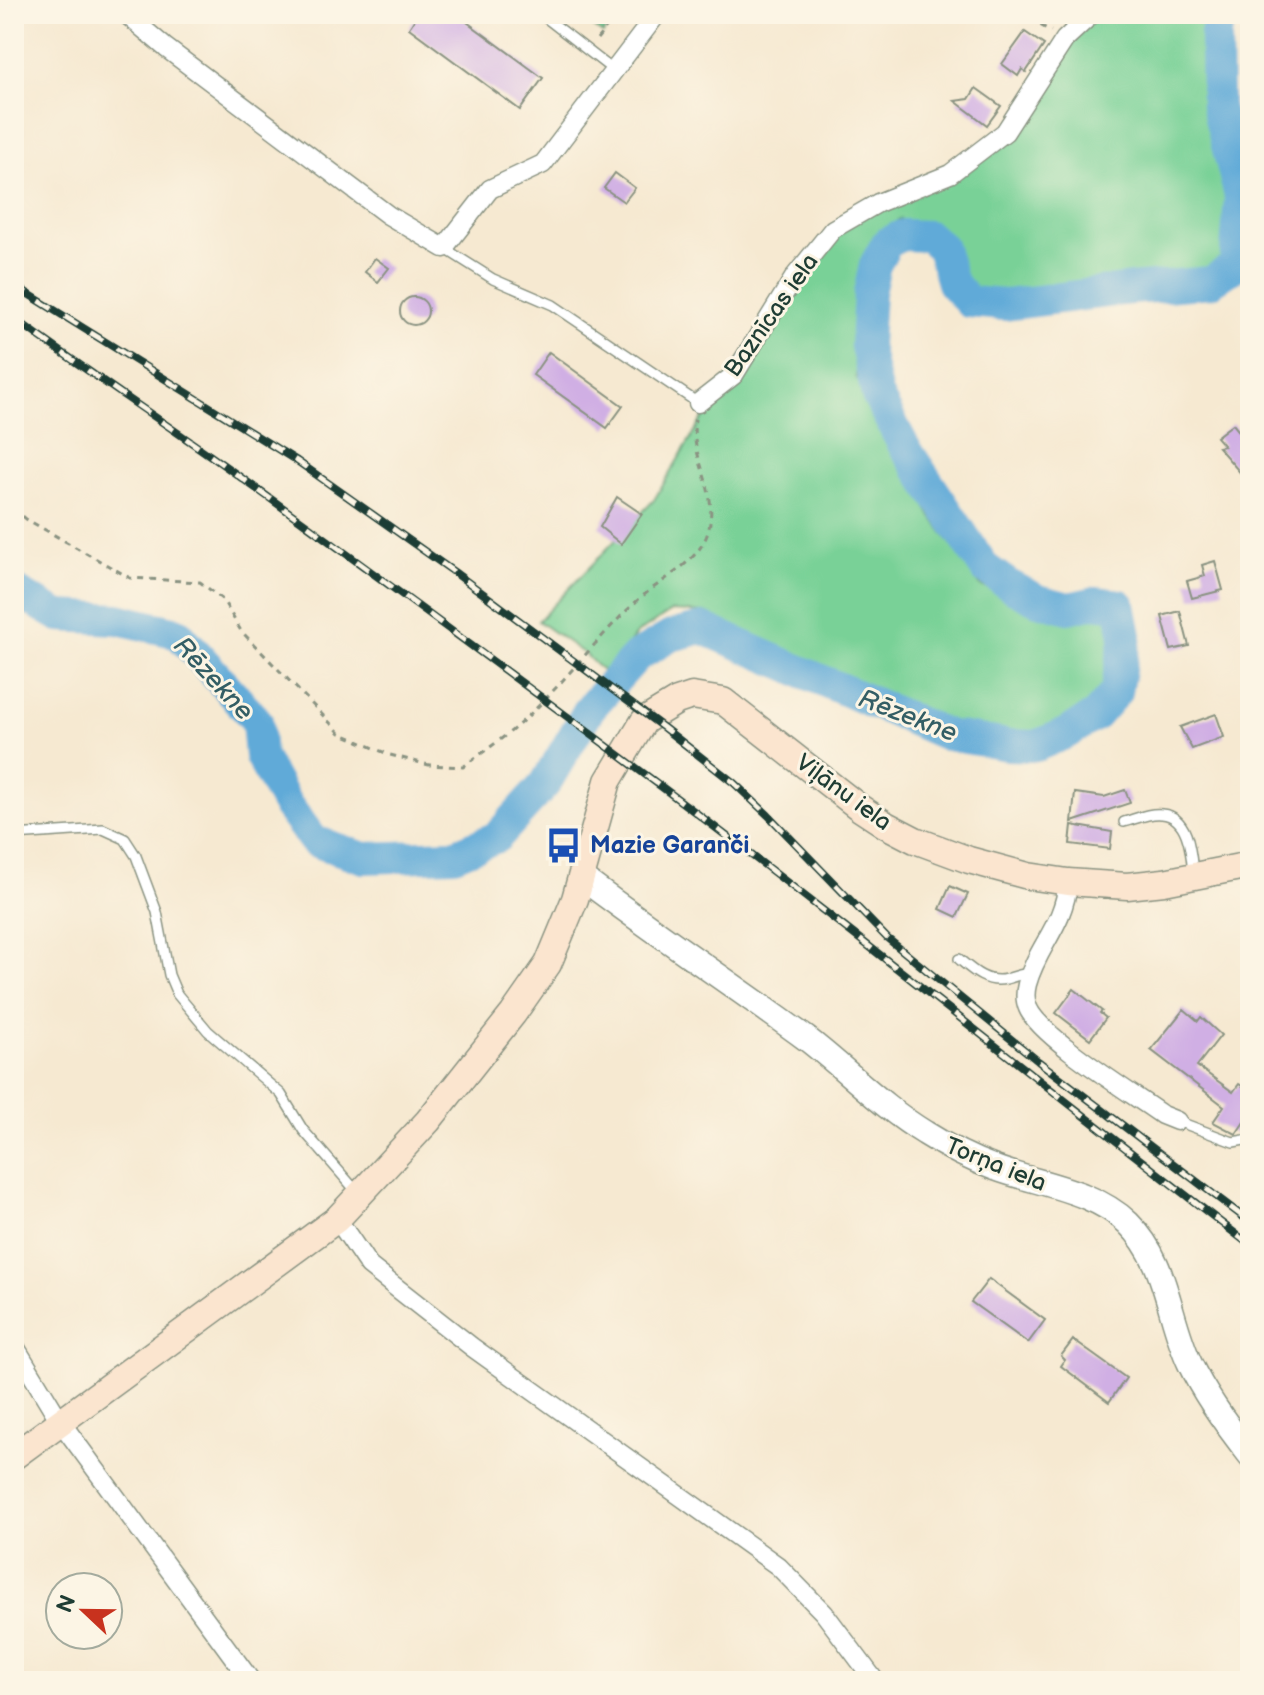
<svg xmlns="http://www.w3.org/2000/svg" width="1264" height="1695" font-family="'Balsamiq Sans',sans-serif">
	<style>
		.green { fill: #79d197; stroke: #4c8766; stroke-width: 2 }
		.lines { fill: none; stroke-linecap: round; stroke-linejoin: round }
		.river { stroke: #61aad8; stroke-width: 32 }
		.building { fill: #d0afe4 }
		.service-casing { stroke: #8a9382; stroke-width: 12 }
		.minor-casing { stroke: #8a9382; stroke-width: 21 }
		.tertiary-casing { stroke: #8a9382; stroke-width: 27 }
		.secondary-casing { stroke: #8a9382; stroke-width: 29 }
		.path { stroke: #8a9382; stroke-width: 3; stroke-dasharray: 6 6; stroke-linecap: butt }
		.service { stroke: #fff; stroke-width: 9 }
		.minor { stroke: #fff; stroke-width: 18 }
		.tertiary { stroke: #fff; stroke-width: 24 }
		.secondary { stroke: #fbe5cf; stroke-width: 26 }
		.rail-casing { stroke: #1f3d34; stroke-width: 8 }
		.rail { stroke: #fcf5e5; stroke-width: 5; stroke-dasharray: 15; stroke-linecap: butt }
		.labels { text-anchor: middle; stroke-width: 6; stroke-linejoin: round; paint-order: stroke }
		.street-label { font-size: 24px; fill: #1f3d34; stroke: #fcf5e5 }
		.transit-label { font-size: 24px; font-weight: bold; fill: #164399; stroke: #fcf5e5; text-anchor: start }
		.water-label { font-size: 26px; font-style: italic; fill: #335e65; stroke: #fcf5e5 }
	</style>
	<rect width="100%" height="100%" fill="#fcf5e5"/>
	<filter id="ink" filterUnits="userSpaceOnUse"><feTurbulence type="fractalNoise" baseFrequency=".0125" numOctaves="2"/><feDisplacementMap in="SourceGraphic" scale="16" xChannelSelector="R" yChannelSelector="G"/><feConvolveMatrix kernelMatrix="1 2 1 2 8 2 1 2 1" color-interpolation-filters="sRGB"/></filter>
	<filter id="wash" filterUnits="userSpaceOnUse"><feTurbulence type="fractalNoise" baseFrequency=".006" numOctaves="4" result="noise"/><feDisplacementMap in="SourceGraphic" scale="32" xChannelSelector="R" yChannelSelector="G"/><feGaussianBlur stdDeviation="1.8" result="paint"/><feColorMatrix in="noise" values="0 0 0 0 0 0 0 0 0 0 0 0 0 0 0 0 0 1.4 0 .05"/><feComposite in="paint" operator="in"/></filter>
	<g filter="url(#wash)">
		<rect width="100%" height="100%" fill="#f6e9d1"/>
		<g class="green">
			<polygon points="575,14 612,14 616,17 603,34"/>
			<polygon points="1086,14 1221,14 1216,34 1217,106 1240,196 1235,266 1211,282 1131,289 1005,305 969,302 950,240 899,219 867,254 856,377 932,517 981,586 1070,618 1069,608 1120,605 1096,715 1008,745 947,735 705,613 672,611 636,634 607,676 586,655 538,621 654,500 723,384 833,229 950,174 1005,132"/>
		</g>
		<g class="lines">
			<polyline class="river" points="14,590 59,616 118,619 178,633 257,721 260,756 287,805 314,841 364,858 454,855 497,837 545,784 590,708 637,656 671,636 702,628 947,735 1008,745 1036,746 1067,733 1096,715 1116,692 1126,636 1120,605 1095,602 1069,608 1038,600 1009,585 985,568 904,446 877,395 866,346 869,293 875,265 887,243 903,235 928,236 942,248 952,283 969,302 1005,305 1131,289 1211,282 1235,266 1240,196 1217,106 1216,34 1221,14"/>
		</g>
		<g id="blocks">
			<g class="building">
				<polygon points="418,14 456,14 543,78 520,110 409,28"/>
				<polygon points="1025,32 1044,45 1026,72 1022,69 1018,76 1002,64"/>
				<polygon points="976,88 1001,106 987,125 955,101 969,99"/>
				<polygon points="615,173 635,188 624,202 604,188"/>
				<polygon points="375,258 389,268 378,282 365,272"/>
				<circle cx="414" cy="311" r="14"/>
				<polygon points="549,352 623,406 607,428 533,375"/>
				<polygon points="1233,424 1250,445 1250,484 1218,447 1224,446 1216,437"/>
				<polygon points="617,497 642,514 621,544 600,527"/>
				<polygon points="1215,561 1223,590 1192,598 1187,581 1205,576 1202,565"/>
				<polygon points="1180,611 1189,646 1171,650 1162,616"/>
				<polygon points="1216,714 1224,737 1192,749 1180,727"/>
				<polygon points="1125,790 1130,803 1072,822 1075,793 1104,797"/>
				<polygon points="1072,825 1112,832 1110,849 1070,844"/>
				<polygon points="950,886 968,894 957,917 940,909"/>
				<polygon points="1074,989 1102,1011 1100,1013 1106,1018 1090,1039 1056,1013"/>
				<polygon points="1184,1009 1198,1021 1201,1017 1221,1035 1197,1066 1233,1092 1239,1084 1250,1091 1250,1113 1236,1134 1213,1122 1224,1106 1151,1050"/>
				<polygon points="989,1279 1045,1320 1028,1343 971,1302"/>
				<polygon points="1073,1340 1126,1378 1109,1402 1061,1366 1065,1360 1061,1356"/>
			</g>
		</g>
	</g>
	<g filter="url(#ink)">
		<use href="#blocks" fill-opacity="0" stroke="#8a9382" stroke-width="2"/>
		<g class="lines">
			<defs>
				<g id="service">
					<polyline points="541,14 613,70"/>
					<polyline points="444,248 493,279 553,305 698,403"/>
					<path d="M1124,822C1135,819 1151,812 1162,814C1189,816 1191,853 1193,873"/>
					<polyline points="14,835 103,829 125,839 136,856 157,912 169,975 177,994 208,1031 281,1094 303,1130 358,1193"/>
					<path d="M959,959C972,970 987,984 1006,979C1015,977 1022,973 1031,973"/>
					<polyline points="1177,1121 1233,1142 1250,1139"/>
				</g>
				<g id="minor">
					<polyline points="126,14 166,48 388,215 444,248 490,189 543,164 657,14"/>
					<polyline points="698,403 734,375 795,276 833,229 878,203 950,174 1005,132 1065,39 1092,14"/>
					<path d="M1068,882C1064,926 1037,946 1027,984C1025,992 1025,1001 1028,1008C1040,1037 1133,1094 1162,1115L1177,1121"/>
					<polyline points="337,1219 369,1266 398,1289 472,1347 778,1566 824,1613 875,1681"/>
					<polyline points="14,1345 60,1421 251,1681"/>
				</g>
				<path id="tertiary" d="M581,877C655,933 732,984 807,1039C846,1069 882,1107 925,1133C947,1147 970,1159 995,1168C1038,1184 1094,1190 1128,1223C1168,1262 1167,1315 1190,1364C1205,1396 1228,1427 1250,1455"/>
				<polyline id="secondary" points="14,1456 337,1219 428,1121 513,1014 548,964 575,899 608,781 644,721 677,701 692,696 723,701 860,808 886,825 915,840 969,860 1028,876 1068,882 1127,886 1164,882 1250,865"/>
			</defs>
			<use href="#service" class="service-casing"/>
			<use href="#minor" class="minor-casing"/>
			<use href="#tertiary" class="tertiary-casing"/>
			<use href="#secondary" class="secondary-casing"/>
			<g class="path">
				<polyline points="1019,14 1051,31"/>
				<polyline points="597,39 617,14"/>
				<path d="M14,508L26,519L130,578L200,582L223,600L241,631L340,733L390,755L429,765L463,767C484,751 507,736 526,718C566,681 599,635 639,599C662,579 699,562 708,532C720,489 689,458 695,419"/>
			</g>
			<use href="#service" class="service"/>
			<use href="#minor" class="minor"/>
			<use href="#tertiary" class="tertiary"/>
			<use href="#secondary" class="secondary"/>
			<defs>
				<g id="rail">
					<polyline points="14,285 297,461 454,572 664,728 734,783 768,815 887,938 1038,1061 1250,1222"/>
					<path d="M14,318C89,373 167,424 243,479C373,572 502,668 631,764C841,920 1043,1086 1250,1245"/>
				</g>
			</defs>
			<use href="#rail" class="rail-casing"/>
			<use href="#rail" class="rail"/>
		</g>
	</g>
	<defs>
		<symbol id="bus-bare" viewBox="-9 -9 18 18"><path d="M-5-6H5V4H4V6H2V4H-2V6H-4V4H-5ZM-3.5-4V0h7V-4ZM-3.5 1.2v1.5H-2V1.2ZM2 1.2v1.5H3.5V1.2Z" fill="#1a4fb4" stroke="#fcf5e5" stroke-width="2.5" paint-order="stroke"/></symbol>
	</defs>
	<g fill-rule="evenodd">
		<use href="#bus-bare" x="538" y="820" width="51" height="51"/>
	</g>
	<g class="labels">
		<g class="street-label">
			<text transform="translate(771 315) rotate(-55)" y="8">Baznīcas iela</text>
			<text transform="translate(844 792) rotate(36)" y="8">Viļānu iela</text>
			<text transform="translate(996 1164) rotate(22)" y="8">Torņa iela</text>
		</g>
		<g class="transit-label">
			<text x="590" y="853">Mazie Garanči</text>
		</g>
		<g class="water-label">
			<text transform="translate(214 678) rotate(47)" y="9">Rēzekne</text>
			<text transform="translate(908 715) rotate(21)" y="9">Rēzekne</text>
		</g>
	</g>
	<rect width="1264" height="1695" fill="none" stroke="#fcf5e5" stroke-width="48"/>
	<g transform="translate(84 1611) rotate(292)"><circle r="38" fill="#fcf5e5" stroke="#a4ab9e" stroke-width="2"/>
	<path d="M0-6L14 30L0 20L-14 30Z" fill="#c8321e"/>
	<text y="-12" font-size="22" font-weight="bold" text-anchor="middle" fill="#1f3d34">N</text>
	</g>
</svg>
